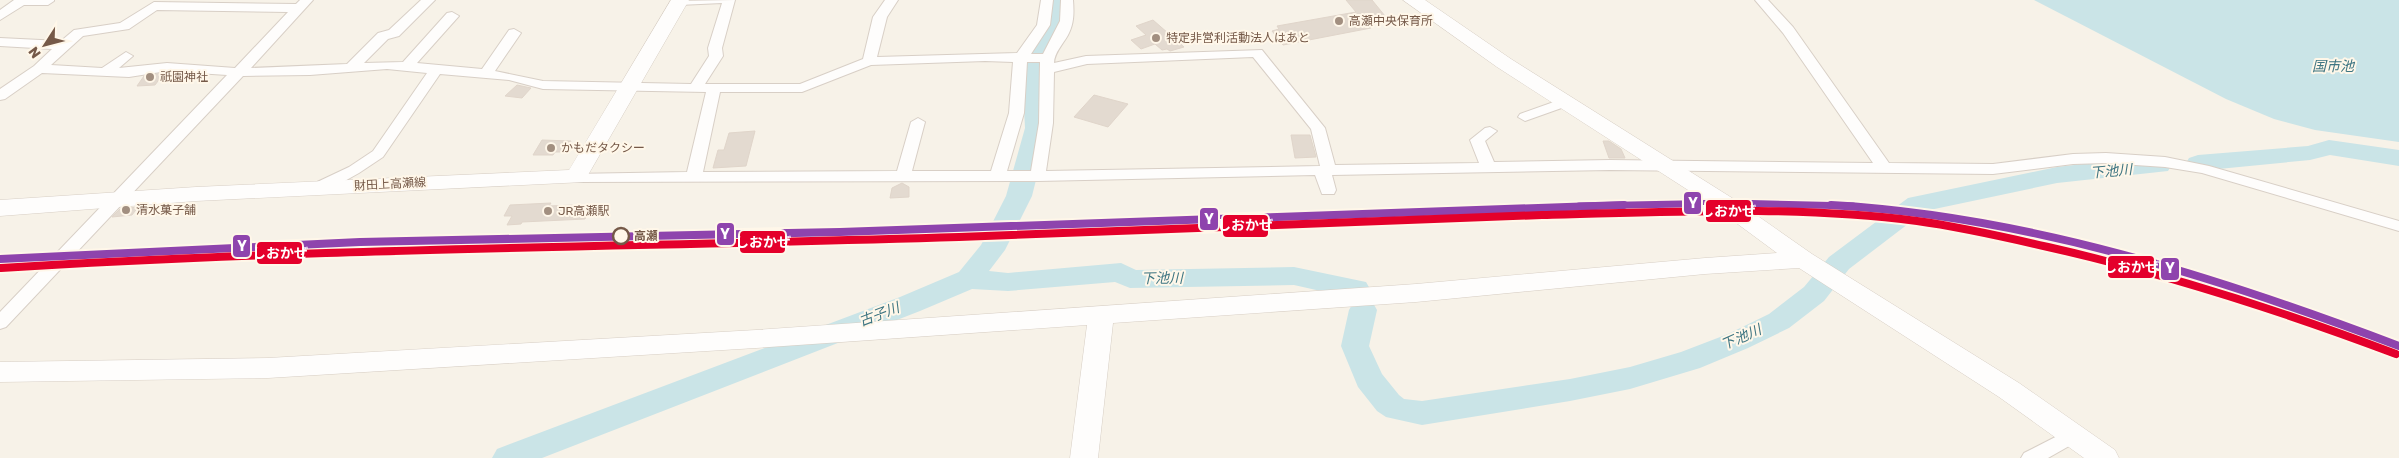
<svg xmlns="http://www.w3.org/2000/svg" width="2399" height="458" font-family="Rubik,'Noto Sans JP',sans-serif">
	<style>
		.water { fill: #cae4e7 }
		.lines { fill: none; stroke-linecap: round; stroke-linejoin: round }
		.river { fill: #cae4e7; fill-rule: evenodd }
		.building { fill: #e3dad0; stroke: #e0d5ca }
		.street-casing { stroke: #d8cfc6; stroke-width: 2 }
		.secondary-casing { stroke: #d7cec4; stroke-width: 1 }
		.street { fill: #fefdfc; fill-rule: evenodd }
		.secondary { fill: #fefdfc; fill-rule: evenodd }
		.rail-1-far1-casing { stroke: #fff7e9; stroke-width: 10 }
		.rail-1-casing { stroke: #fff7e9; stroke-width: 12 }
		.rail-2-casing { stroke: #fff7e9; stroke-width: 12 }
		.rail-1-far1 { stroke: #8e44ad; stroke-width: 7 }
		.rail-1 { stroke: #8e44ad; stroke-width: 8 }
		.rail-2 { stroke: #e4002b; stroke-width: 8 }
		.poi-dot { fill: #a28f80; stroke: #fff7e9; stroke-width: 2 }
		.stop-dot { fill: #fff7e9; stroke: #755948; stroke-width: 2.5 }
		.labels { text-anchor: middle; stroke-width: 4; stroke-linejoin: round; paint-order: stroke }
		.poi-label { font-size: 12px; fill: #755948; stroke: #fff7e9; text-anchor: start }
		.street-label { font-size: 12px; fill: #755948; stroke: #fff7e9 }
		.stop-label { font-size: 12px; font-weight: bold; fill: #755948; stroke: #fff7e9; text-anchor: start }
		.water-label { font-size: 14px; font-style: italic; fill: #3e7582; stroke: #fff7e9 }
		.line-badge { stroke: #fff7e9; stroke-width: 2 }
		.badge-label { font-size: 14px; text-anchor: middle; font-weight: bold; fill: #fff }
	</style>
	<rect width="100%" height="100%" fill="#f7f2e8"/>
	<polygon class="water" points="2034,0 2399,0 2399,142 2315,130 2274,119 2226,99"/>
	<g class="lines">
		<g class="river">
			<polygon points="1048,0 1068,0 1066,25 1049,50 1044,71 1049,128 1032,196 1005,250 989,271 1008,273 1121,263 1136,270 1294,267 1366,282 1370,289 1366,296 1356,299 1294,285 1130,288 1115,282 1008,291 972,289 920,311 542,458 492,458 497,449 900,297 959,272 981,245 1006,196 1025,128 1022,71 1027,50 1044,25"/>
			<polygon points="2329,140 2399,150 2399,166 2330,155 2310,160 2198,171 2189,168 2186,163 2189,158 2198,155 2308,146"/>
			<polygon points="2135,158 2168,161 2171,166 2168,171 2057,183 1925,211 1849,269 1824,301 1789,328 1748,348 1700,368 1630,389 1570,401 1422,425 1386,417 1377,411 1358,387 1341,346 1349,310 1353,303 1363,300 1373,303 1377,310 1369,346 1382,374 1399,395 1404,399 1422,401 1570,379 1630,367 1681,352 1728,334 1769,314 1804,287 1829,257 1908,198 2057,167"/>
		</g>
	</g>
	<g class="building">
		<polygon points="1346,0 1372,0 1385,16 1371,19 1375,24 1369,25 1371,28 1283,45 1272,31 1279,29 1277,26 1356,12"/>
		<polygon points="1153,20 1184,47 1170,51 1167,49 1162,50 1155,44 1141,49 1131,40 1146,35 1136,26"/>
		<polygon points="164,73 155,85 137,86 144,76"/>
		<polygon points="517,85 531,88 522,98 505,96"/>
		<polygon points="1094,95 1128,104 1108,127 1074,117"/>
		<polygon points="755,131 746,166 713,168 718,150 724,150 729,133"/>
		<polygon points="1291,135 1310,135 1316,157 1295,158"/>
		<polygon points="542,140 571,141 564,152 555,152 553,155 533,155"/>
		<polygon points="1603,141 1609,141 1621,149 1625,158 1609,158"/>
		<polygon points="902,183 909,187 909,197 890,198 892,188"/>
		<polygon points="551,203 549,206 576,205 575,207 591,207 585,219 522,222 521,224 507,225 512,216 504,216 510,205"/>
		<polygon points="138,207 132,215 112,217 120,209"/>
	</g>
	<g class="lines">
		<defs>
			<g id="street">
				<polygon points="14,0 54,0 54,1 48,5 24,5 0,20 0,10"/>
				<path d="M300,0H313L251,68L347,64L378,33L389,30L421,0H435L399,36L388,39L364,63L403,62L447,13L452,12L459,16L417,63L482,69L509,30L514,29L521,33L495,71L543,81L691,84L709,56L708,48L722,3L679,5L673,1L735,0L722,48L723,56L705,84H800L863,59L873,17L885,0H898L887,17L877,57L1017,53L1037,25L1041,0H1053L1050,25L1031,54H1043L1060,21L1061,0H1073C1074,13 1074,24 1068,35C1063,44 1054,53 1054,63L1086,56L1262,50L1325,128L1335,165L1479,163L1470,140L1485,128L1490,127L1497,131L1485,141L1494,162L1610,160L1873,163L1783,33L1755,0H1768L1793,27L1889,163L1993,164L2073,154L2106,153L2165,157L2209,166L2399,221V231L2202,173L2165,167L2106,163L2073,164L1993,174L1610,170L1332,175L1336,190L1334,194H1322L1315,175L1038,181L576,182L571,180L568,177L571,174L687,172L706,92L543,89L509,80L440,74L383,157L359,173L325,192H313L311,188L313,184L349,167L373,151L427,73L387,69L310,75L243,76L6,327L0,329V312L227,75L167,71L129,77L42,73L5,99L0,100V89L34,66L52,49L0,46V38L61,41L74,30L120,23L154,2L296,4ZM157,10L288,12L235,68L167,63L119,68L133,56L126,52L102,68L51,65L83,36L129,29ZM1253,57L1311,129L1320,166L1046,171L1053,123L1054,72L1087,64ZM985,61L1013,62L1009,113L991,171H912L925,122L918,118L911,122L897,171L703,172L720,92H802L871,65ZM1027,62H1040L1039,123L1031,171H1007L1024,113Z"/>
				<polygon points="1565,98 1570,99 1572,102 1570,105 1525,121 1518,117 1520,114"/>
				<polygon points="2071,429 2078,431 2081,436 2078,441 2048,458 2021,458 2024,453"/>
			</g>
			<g id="secondary">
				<polygon points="671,0 689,0 584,182 196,201 0,216 0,200 196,187 569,170"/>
				<polygon points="1403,0 1425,0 1511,59 1732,198 1812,254 2019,383 2115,450 2119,458 2084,458 1999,397 1799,268 1705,274 1416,302 1113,323 1098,458 1070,458 1087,325 756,348 268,378 0,382 0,362 268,358 756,330 1416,284 1705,258 1777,253 1716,208 1497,67"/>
			</g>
		</defs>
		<use href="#street" class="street-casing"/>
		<use href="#secondary" class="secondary-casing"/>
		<use href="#street" class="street"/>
		<use href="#secondary" class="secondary"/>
		<defs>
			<polyline id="rail-1-far1" points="1579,206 1732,203 1853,206"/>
			<g id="rail-1">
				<path d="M1831,205C2026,216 2217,277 2399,346"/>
				<polyline points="0,259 360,242 840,232 1624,205"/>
			</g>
			<path id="rail-2" d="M1,268C320,248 640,247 959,237C1153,231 1347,221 1542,215C1667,212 1793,205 1917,221C1961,227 2005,237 2048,247C2167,274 2282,311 2396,354"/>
		</defs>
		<use href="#rail-1-far1" class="rail-1-far1-casing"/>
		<use href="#rail-1" class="rail-1-casing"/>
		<use href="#rail-2" class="rail-2-casing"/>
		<use href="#rail-1-far1" class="rail-1-far1"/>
		<use href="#rail-1" class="rail-1"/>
		<use href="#rail-2" class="rail-2"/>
	</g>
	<g class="poi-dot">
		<circle cx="1339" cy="21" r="5"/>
		<circle cx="1156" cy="38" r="5"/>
		<circle cx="150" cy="77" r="5"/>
		<circle cx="551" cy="148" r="5"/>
		<circle cx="126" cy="210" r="5"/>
		<circle cx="548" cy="211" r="5"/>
	</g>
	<circle class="stop-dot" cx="621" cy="236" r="8"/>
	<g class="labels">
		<g class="poi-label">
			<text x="1349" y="25">高瀬中央保育所</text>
			<text x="1166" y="42">特定非営利活動法人はあと</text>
			<text x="160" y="81">祇園神社</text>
			<text x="561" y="152">かもだタクシー</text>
			<text x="136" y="214">清水菓子舗</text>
			<text x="558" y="215">JR高瀬駅</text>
		</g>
		<g class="street-label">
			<text transform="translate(390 184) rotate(-3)" y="4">財田上高瀬線</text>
		</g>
		<g class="stop-label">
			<text x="634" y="240">高瀬</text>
		</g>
		<g class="water-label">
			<text x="2333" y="71">国市池</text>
			<text transform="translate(2111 171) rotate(-5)" y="5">下池川</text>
			<text transform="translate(1162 278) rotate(-1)" y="5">下池川</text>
			<text transform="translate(879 314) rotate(-21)" y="5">古子川</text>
			<text transform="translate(1741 337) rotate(-24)" y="5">下池川</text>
		</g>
	</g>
	<g class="line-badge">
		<rect x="1683" y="191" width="19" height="24" rx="5" fill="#8e44ad"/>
		<rect x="1705" y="199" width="47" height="24" rx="5" fill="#e4002b"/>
		<rect x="1199" y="207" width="20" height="24" rx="5" fill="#8e44ad"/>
		<rect x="1222" y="214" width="47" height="24" rx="5" fill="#e4002b"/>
		<rect x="716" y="222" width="19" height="24" rx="5" fill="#8e44ad"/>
		<rect x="739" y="230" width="47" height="24" rx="5" fill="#e4002b"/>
		<rect x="232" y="234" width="19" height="24" rx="5" fill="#8e44ad"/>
		<rect x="256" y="241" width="47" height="24" rx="5" fill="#e4002b"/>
		<rect x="2107" y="255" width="48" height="24" rx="5" fill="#e4002b"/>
		<rect x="2160" y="257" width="20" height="24" rx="5" fill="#8e44ad"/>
	</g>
	<g class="badge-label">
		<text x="1693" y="208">Y</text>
		<text x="1728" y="216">しおかぜ</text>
		<text x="1209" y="224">Y</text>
		<text x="1245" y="230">しおかぜ</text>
		<text x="725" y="239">Y</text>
		<text x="763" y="247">しおかぜ</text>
		<text x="242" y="251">Y</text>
		<text x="280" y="258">しおかぜ</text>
		<text x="2131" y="272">しおかぜ</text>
		<text x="2170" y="273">Y</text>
	</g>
	<g transform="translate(45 45) rotate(234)" stroke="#fff7e9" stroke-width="4" paint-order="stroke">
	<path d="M0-4L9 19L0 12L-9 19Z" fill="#755948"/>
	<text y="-8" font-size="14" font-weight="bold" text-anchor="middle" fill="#755948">N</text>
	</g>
</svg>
